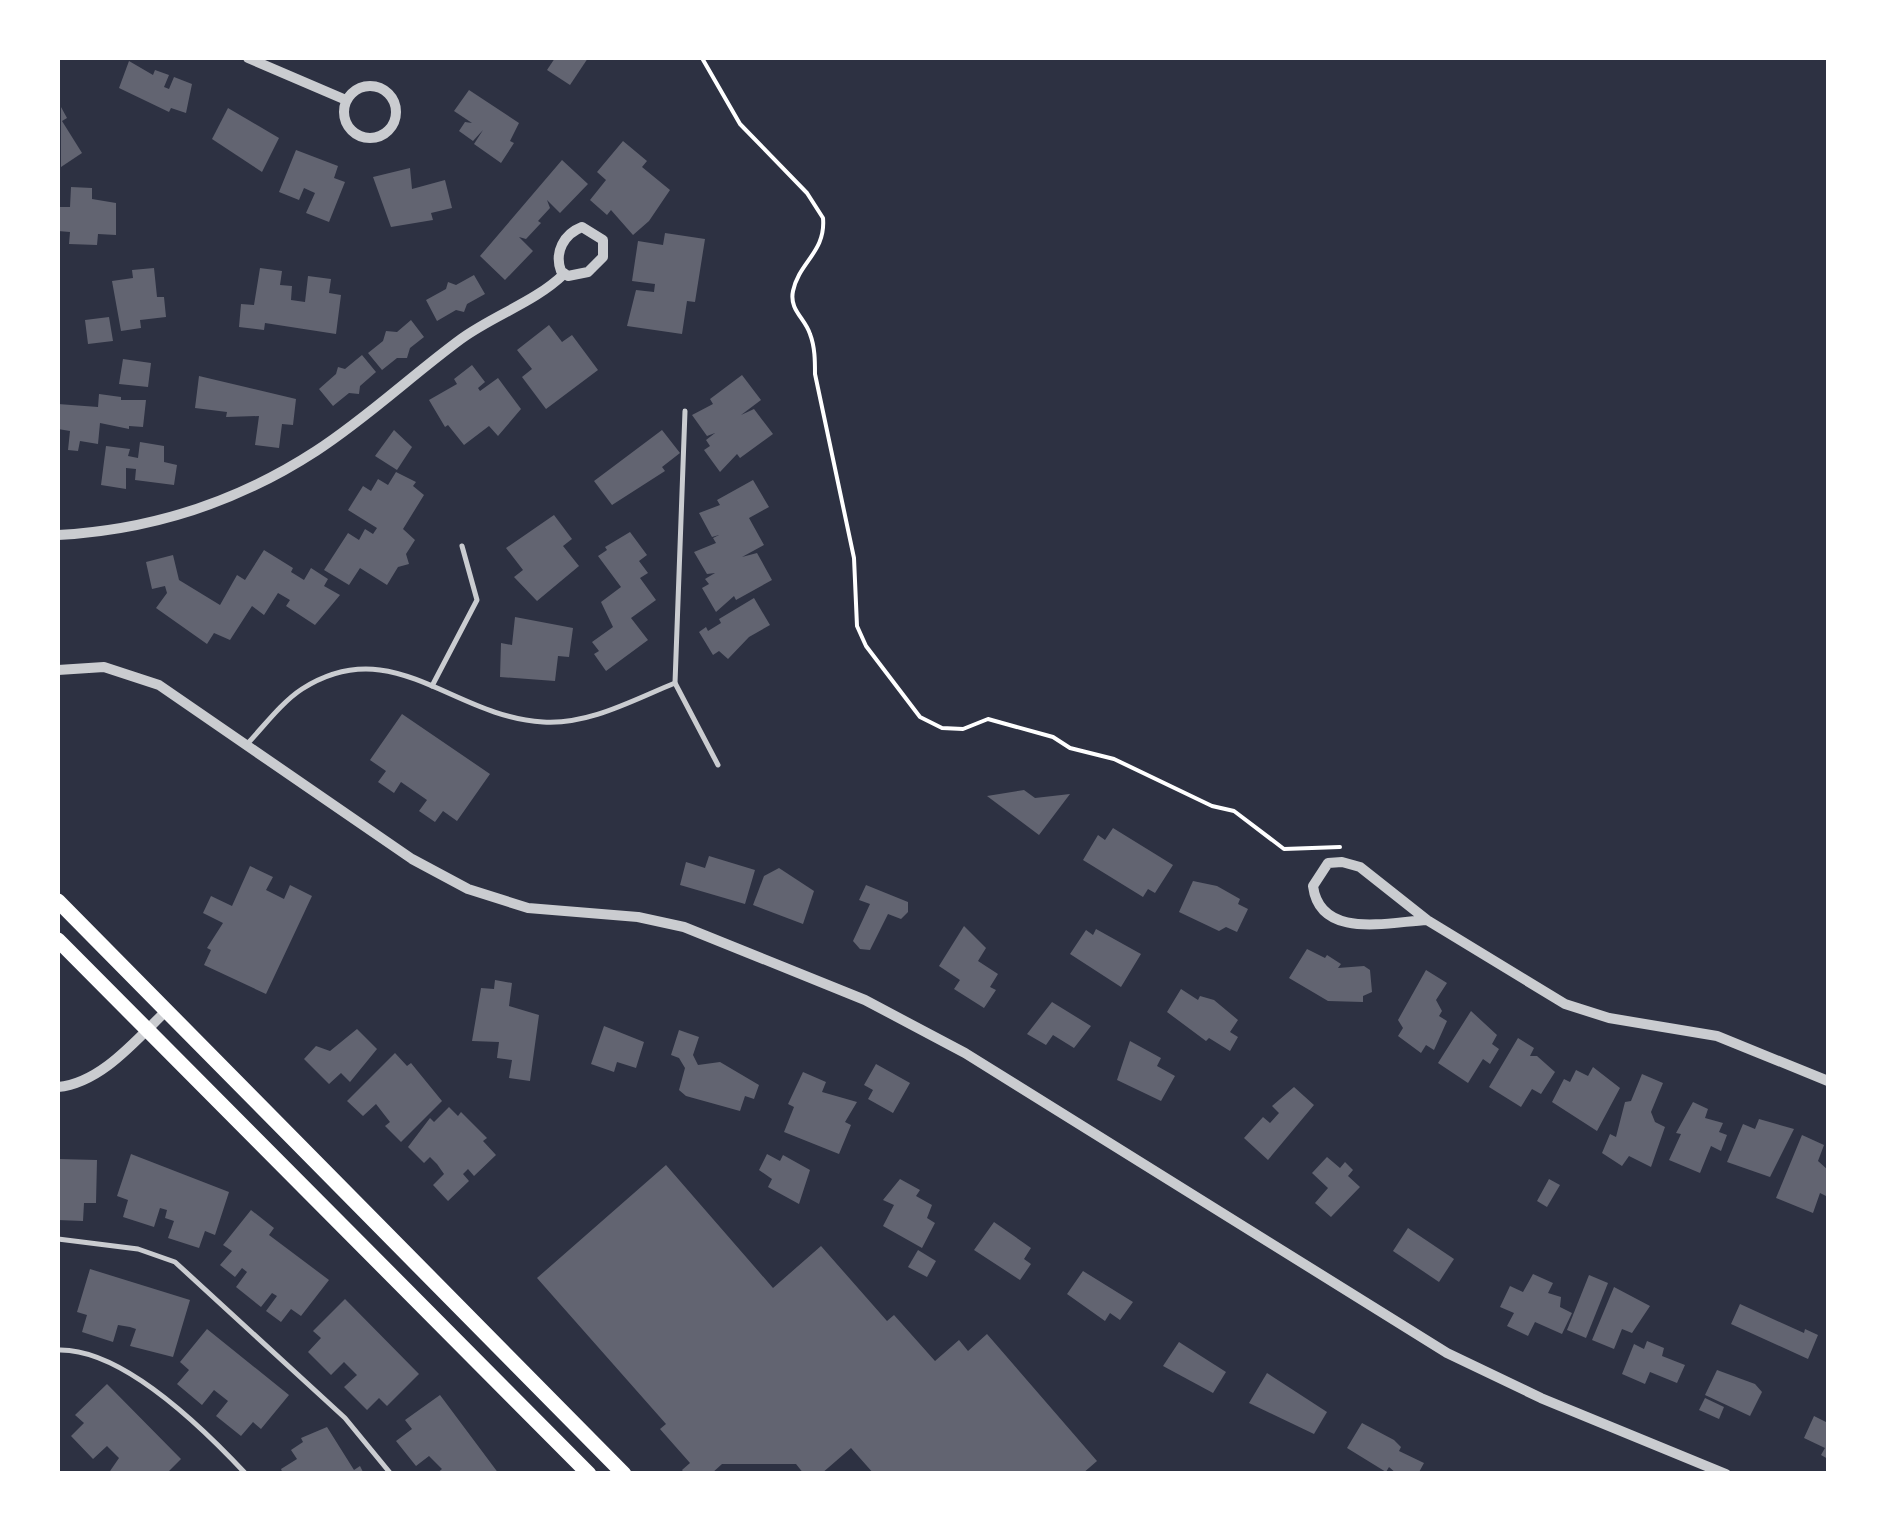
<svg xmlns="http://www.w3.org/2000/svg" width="1886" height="1531" font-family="Quicksand,sans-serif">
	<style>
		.building { fill: #626471 }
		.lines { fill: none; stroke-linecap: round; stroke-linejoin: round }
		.path { stroke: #fff; stroke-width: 4 }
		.service { stroke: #caccd0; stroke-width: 5 }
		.minor { stroke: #caccd0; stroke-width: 10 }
		.secondary { stroke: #fff; stroke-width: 15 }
	</style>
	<rect width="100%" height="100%" fill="#2d3142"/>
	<g class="building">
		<polygon points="555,58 588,58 570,85 547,70"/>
		<polygon points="129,61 153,75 155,70 169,75 164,87 169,89 174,77 192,84 186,113 171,108 169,112 119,88"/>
		<polygon points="469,90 519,123 510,141 514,143 501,163 474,144 483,130 473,141 459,131 465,122 472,123 454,111"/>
		<polygon points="61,107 67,118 62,121 82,153 61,167"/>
		<polygon points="228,108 279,138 262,172 212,139"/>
		<polygon points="623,141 647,161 642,167 670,190 649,221 633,235 611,210 607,215 590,200 606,180 597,172"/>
		<polygon points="296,150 338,166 334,178 345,182 329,222 306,213 315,193 304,188 299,200 279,192"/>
		<polygon points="562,160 588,184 560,213 547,200 550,208 538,221 541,223 526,239 519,237 533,251 505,280 480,256"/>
		<polygon points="410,168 412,189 445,180 452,208 431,213 433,220 391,227 373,177"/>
		<polygon points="71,187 92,188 92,199 116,203 116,235 98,234 97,245 69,244 70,232 58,231 59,207 70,207"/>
		<polygon points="665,233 705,239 695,302 687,301 682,334 627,326 636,290 654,292 655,284 632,281 638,241 663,245"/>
		<polygon points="154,268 157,297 164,297 166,317 140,320 141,328 121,331 112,281 133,278 132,270"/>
		<polygon points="260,268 282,271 280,285 292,286 291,300 305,302 308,276 331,279 329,293 341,295 336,334 265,323 264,330 239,327 241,304 254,305"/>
		<polygon points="474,275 485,294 467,304 464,312 456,310 437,321 426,300 446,289 448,282 456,285"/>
		<polygon points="109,317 113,341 88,344 85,320"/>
		<polygon points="411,320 424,337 410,348 407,358 397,358 382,370 368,353 383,341 386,331 397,332"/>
		<polygon points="549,325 562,342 572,335 598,370 546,409 522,377 532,369 517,350"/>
		<polygon points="362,355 376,372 360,386 359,394 349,393 333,406 319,389 336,374 338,367 345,369"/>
		<polygon points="123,359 151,363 148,387 119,384"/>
		<polygon points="472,365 485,382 478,388 480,391 498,378 521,409 498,436 489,426 464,445 448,425 445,427 429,400 457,384 454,379"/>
		<polygon points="742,375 761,400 741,415 754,409 773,434 740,458 737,454 720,472 704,450 710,446 706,440 715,433 707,436 692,415 713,404 710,399"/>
		<polygon points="199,376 296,399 293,425 282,424 279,448 255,445 259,416 226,417 227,412 195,408"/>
		<polygon points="99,394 121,397 121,400 146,400 143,427 129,426 129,429 100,423 98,444 80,441 78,451 68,450 70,431 58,429 58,404 98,407"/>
		<polygon points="394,430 412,447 397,470 375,456"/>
		<polygon points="662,430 680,453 662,467 665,471 612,505 594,481"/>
		<polygon points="140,442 164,446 164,462 177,465 174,485 135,480 136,469 126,468 126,489 101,485 106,446 130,449 128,456 138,458"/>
		<polygon points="396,472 416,482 413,486 424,495 403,529 415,540 406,554 409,564 398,567 387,585 360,568 349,585 324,570 348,533 359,540 365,529 373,534 377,528 348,510 363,486 371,491 378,479 388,485"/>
		<polygon points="753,480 769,507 749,518 764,545 742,557 757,553 772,580 736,600 734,596 716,612 702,588 709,584 705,579 715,573 707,574 694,552 716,543 713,538 719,535 712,537 699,513 720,505 717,500"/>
		<polygon points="554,515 572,539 563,546 579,566 537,601 514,577 523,570 506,548"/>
		<polygon points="630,532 647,555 639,561 648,573 640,578 656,600 631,618 648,640 606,671 594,654 599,651 592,642 613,627 601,602 621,587 598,556 607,550 605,547"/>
		<polygon points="264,550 293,568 291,572 304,580 311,568 328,579 324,586 340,595 315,625 286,606 290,600 278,593 264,615 252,606 230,640 214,633 207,644 156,608 167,593 165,586 152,589 146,562 173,555 179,580 220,605 237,575 245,580"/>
		<polygon points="754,598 770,625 749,637 728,659 719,651 713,655 699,632 706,627 708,631 721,623 719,619"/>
		<polygon points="515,617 573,628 569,657 558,656 555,681 500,677 501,643 512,645"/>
		<polygon points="402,714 490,774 457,821 443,811 435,822 419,811 427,800 401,782 394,793 378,782 386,771 370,760"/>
		<polygon points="1024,790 1035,798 1070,794 1039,835 987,796"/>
		<polygon points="1113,828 1173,865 1155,893 1148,889 1143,897 1083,860 1098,835 1105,840"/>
		<polygon points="709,856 755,870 745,904 680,885 686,862 705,868"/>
		<polygon points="250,866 273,877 266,890 284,899 290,885 312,896 266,994 204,965 211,950 207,948 223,923 203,913 211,896 232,906"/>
		<polygon points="779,868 814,891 803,924 753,905 764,876"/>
		<polygon points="1193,881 1217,886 1240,899 1238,904 1248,909 1237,932 1226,927 1219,931 1179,912"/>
		<polygon points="866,885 908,902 908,912 901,919 888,914 870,950 860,949 853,941 870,904 859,900"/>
		<polygon points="964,926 986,948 978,961 998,974 990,987 996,990 984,1008 954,989 960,980 939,966"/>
		<polygon points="1096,929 1141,954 1121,987 1070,954 1086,930 1093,935"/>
		<polygon points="1307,949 1325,958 1327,955 1341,964 1338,968 1364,966 1370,970 1372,992 1363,996 1363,1002 1328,1001 1289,978"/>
		<polygon points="1426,970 1447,983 1436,1000 1442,1011 1439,1016 1447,1021 1434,1050 1426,1045 1421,1053 1398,1036 1403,1028 1398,1020"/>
		<polygon points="495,980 512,983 509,1006 539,1015 530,1081 509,1078 512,1060 497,1058 499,1042 472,1041 481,988 494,989"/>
		<polygon points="1181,989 1198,1000 1200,996 1214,1000 1238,1020 1230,1032 1238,1037 1230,1051 1209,1038 1206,1041 1167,1012"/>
		<polygon points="1052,1002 1091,1026 1074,1048 1053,1035 1046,1045 1027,1034"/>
		<polygon points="1471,1011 1497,1035 1492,1044 1499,1049 1490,1064 1483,1059 1468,1083 1438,1063"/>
		<polygon points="604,1026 644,1042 636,1068 617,1062 614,1072 591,1064"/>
		<polygon points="357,1029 377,1049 350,1082 341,1073 329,1084 304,1059 316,1046 330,1051"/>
		<polygon points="679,1030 699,1037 693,1055 698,1065 720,1062 759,1085 754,1099 745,1096 740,1111 686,1096 679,1090 685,1068 679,1058 671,1055"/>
		<polygon points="1518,1038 1534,1048 1530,1056 1537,1056 1555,1072 1541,1094 1532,1089 1521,1107 1489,1087"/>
		<polygon points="1130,1041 1161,1058 1157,1066 1175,1076 1161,1101 1117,1080"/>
		<polygon points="395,1053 407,1066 411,1063 442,1101 401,1142 385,1126 390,1122 376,1104 363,1116 347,1101"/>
		<polygon points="876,1064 910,1083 893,1113 868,1099 873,1090 864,1085"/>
		<polygon points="1593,1067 1620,1088 1597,1131 1552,1102 1564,1079 1570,1082 1576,1070 1588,1076"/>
		<polygon points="803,1072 826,1082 822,1092 857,1102 845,1122 851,1125 839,1154 784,1132 794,1107 788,1104"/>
		<polygon points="1642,1074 1663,1083 1651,1112 1655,1122 1665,1127 1651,1167 1629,1156 1622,1166 1602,1153 1610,1134 1616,1137 1625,1102 1631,1101"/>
		<polygon points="1294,1087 1314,1105 1268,1160 1244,1138 1263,1117 1270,1123 1279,1113 1272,1106"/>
		<polygon points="1693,1102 1708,1109 1705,1118 1723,1123 1719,1132 1727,1135 1721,1151 1711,1146 1700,1173 1669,1160 1681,1134 1676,1133"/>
		<polygon points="449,1107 458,1116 461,1112 487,1138 483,1141 496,1155 474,1176 468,1169 463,1174 469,1181 448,1201 433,1185 444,1174 437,1164 430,1157 424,1163 408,1147 430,1118 434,1122"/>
		<polygon points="1759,1119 1794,1129 1770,1177 1727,1162 1743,1124 1755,1129"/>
		<polygon points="1802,1135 1824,1145 1818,1161 1828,1170 1828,1197 1820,1193 1813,1213 1776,1198"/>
		<polygon points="131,1154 229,1192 215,1235 205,1231 199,1248 168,1238 174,1221 165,1218 167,1210 160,1208 154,1227 123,1217 128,1200 117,1196"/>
		<polygon points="767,1154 780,1161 783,1155 810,1170 799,1204 768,1187 772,1179 759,1170"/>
		<polygon points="1327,1157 1340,1168 1345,1162 1353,1170 1348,1176 1360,1187 1331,1217 1315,1203 1328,1188 1312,1173"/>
		<polygon points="58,1159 97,1160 96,1203 84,1203 83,1221 58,1220"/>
		<polygon points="666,1165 773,1288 821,1246 887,1321 894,1315 935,1361 959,1340 968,1351 987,1334 1097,1461 1082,1474 874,1474 851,1448 821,1474 804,1474 796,1464 722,1464 711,1474 685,1474 682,1470 690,1463 660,1429 666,1424 537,1278"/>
		<polygon points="900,1179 920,1190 916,1196 932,1205 927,1218 935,1223 922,1248 883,1226 894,1205 883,1200"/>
		<polygon points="1549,1179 1560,1185 1547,1207 1537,1201"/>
		<polygon points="251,1210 274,1228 269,1235 329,1280 301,1316 291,1309 281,1322 266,1311 277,1296 272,1293 261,1307 236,1287 247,1272 242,1268 235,1277 220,1265 232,1251 223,1245"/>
		<polygon points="994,1222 1031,1248 1024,1259 1031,1264 1020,1280 974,1250"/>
		<polygon points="1408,1228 1454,1259 1439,1282 1393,1251"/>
		<polygon points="918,1250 936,1261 927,1277 908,1267"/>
		<polygon points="90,1269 190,1300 173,1357 130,1346 136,1329 130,1327 118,1325 113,1342 82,1332 87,1315 77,1312"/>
		<polygon points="1083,1271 1133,1302 1120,1320 1110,1313 1105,1321 1067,1294"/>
		<polygon points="1533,1274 1553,1283 1548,1293 1561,1297 1560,1307 1572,1313 1562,1334 1535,1322 1528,1336 1507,1326 1514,1313 1500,1307 1510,1286 1523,1292"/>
		<polygon points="1589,1275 1608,1283 1586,1338 1567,1330"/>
		<polygon points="1614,1287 1650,1306 1632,1333 1622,1329 1614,1349 1592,1340"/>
		<polygon points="345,1299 419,1374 387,1406 379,1398 367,1410 344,1387 357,1375 344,1362 331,1375 308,1352 321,1338 313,1331"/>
		<polygon points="1740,1304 1804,1333 1805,1329 1818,1335 1808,1359 1731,1324"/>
		<polygon points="207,1329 289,1395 261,1429 253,1422 241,1436 216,1416 228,1401 214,1390 202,1405 177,1384 189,1370 180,1362"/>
		<polygon points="1647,1341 1664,1348 1662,1356 1685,1365 1677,1383 1650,1372 1645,1384 1622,1374 1634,1344 1644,1349"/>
		<polygon points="1179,1342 1226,1372 1213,1393 1163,1366"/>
		<polygon points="1717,1370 1755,1384 1762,1392 1750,1416 1705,1395"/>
		<polygon points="1267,1373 1327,1412 1314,1434 1249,1403"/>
		<polygon points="107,1384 181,1459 166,1474 108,1474 119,1458 107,1446 93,1459 71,1436 84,1423 75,1415"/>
		<polygon points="440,1395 499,1474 436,1474 442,1469 429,1456 416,1466 396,1441 412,1429 405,1420"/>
		<polygon points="1705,1398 1724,1407 1719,1419 1699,1410"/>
		<polygon points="1814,1416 1828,1423 1828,1459 1821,1455 1825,1448 1804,1438"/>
		<polygon points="1362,1423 1394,1440 1401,1447 1399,1451 1424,1463 1418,1474 1397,1474 1389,1467 1386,1472 1347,1448"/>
		<polygon points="327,1427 354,1470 360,1466 364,1474 283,1474 281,1469 297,1459 291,1450 303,1442 301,1438"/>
	</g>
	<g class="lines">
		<path class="path" d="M702,58L740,124L807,193L823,218C826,252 799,262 793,291C789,310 805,318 810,334C815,347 815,361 815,374L854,558L857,626L866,646L920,717L942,728L963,729L988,719L1053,737L1070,748L1114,759L1212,806L1234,811L1284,849L1340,847"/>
		<g class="service">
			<polyline points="685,411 675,683 718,765"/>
			<polyline points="432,686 477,600 462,546"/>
			<path d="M248,743C264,726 282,702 302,689C393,631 452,717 543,722C589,725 633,700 675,683"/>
			<polyline points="58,1239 138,1249 175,1262 345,1418 391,1474"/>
			<path d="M58,1350C122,1348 203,1428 246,1474"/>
		</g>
		<g class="minor">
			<polyline points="248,58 346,100"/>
			<circle cx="370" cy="112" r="26"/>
			<path d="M582,227L603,240V257L588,272L568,276L561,271C554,252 564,234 582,227Z"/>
			<path d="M58,535C152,530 236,503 316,451C367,418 412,375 461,339C494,315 535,302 564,274"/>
			<polyline points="58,670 104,667 159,685 412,859 468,889 528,908 638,917 684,927 865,1000 965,1053 1447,1353 1541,1398 1726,1474"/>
			<path d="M1427,920C1388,922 1320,940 1313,886L1328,863L1342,862L1360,867L1427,920L1565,1004L1609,1018L1717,1036L1828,1081"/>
			<path d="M58,1087C101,1083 136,1040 166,1011"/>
		</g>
		<g class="secondary">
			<polyline points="58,901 624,1474"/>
			<polyline points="58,940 589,1474"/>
		</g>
	</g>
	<rect width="1886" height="1531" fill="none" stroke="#ffffff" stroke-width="120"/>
</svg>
